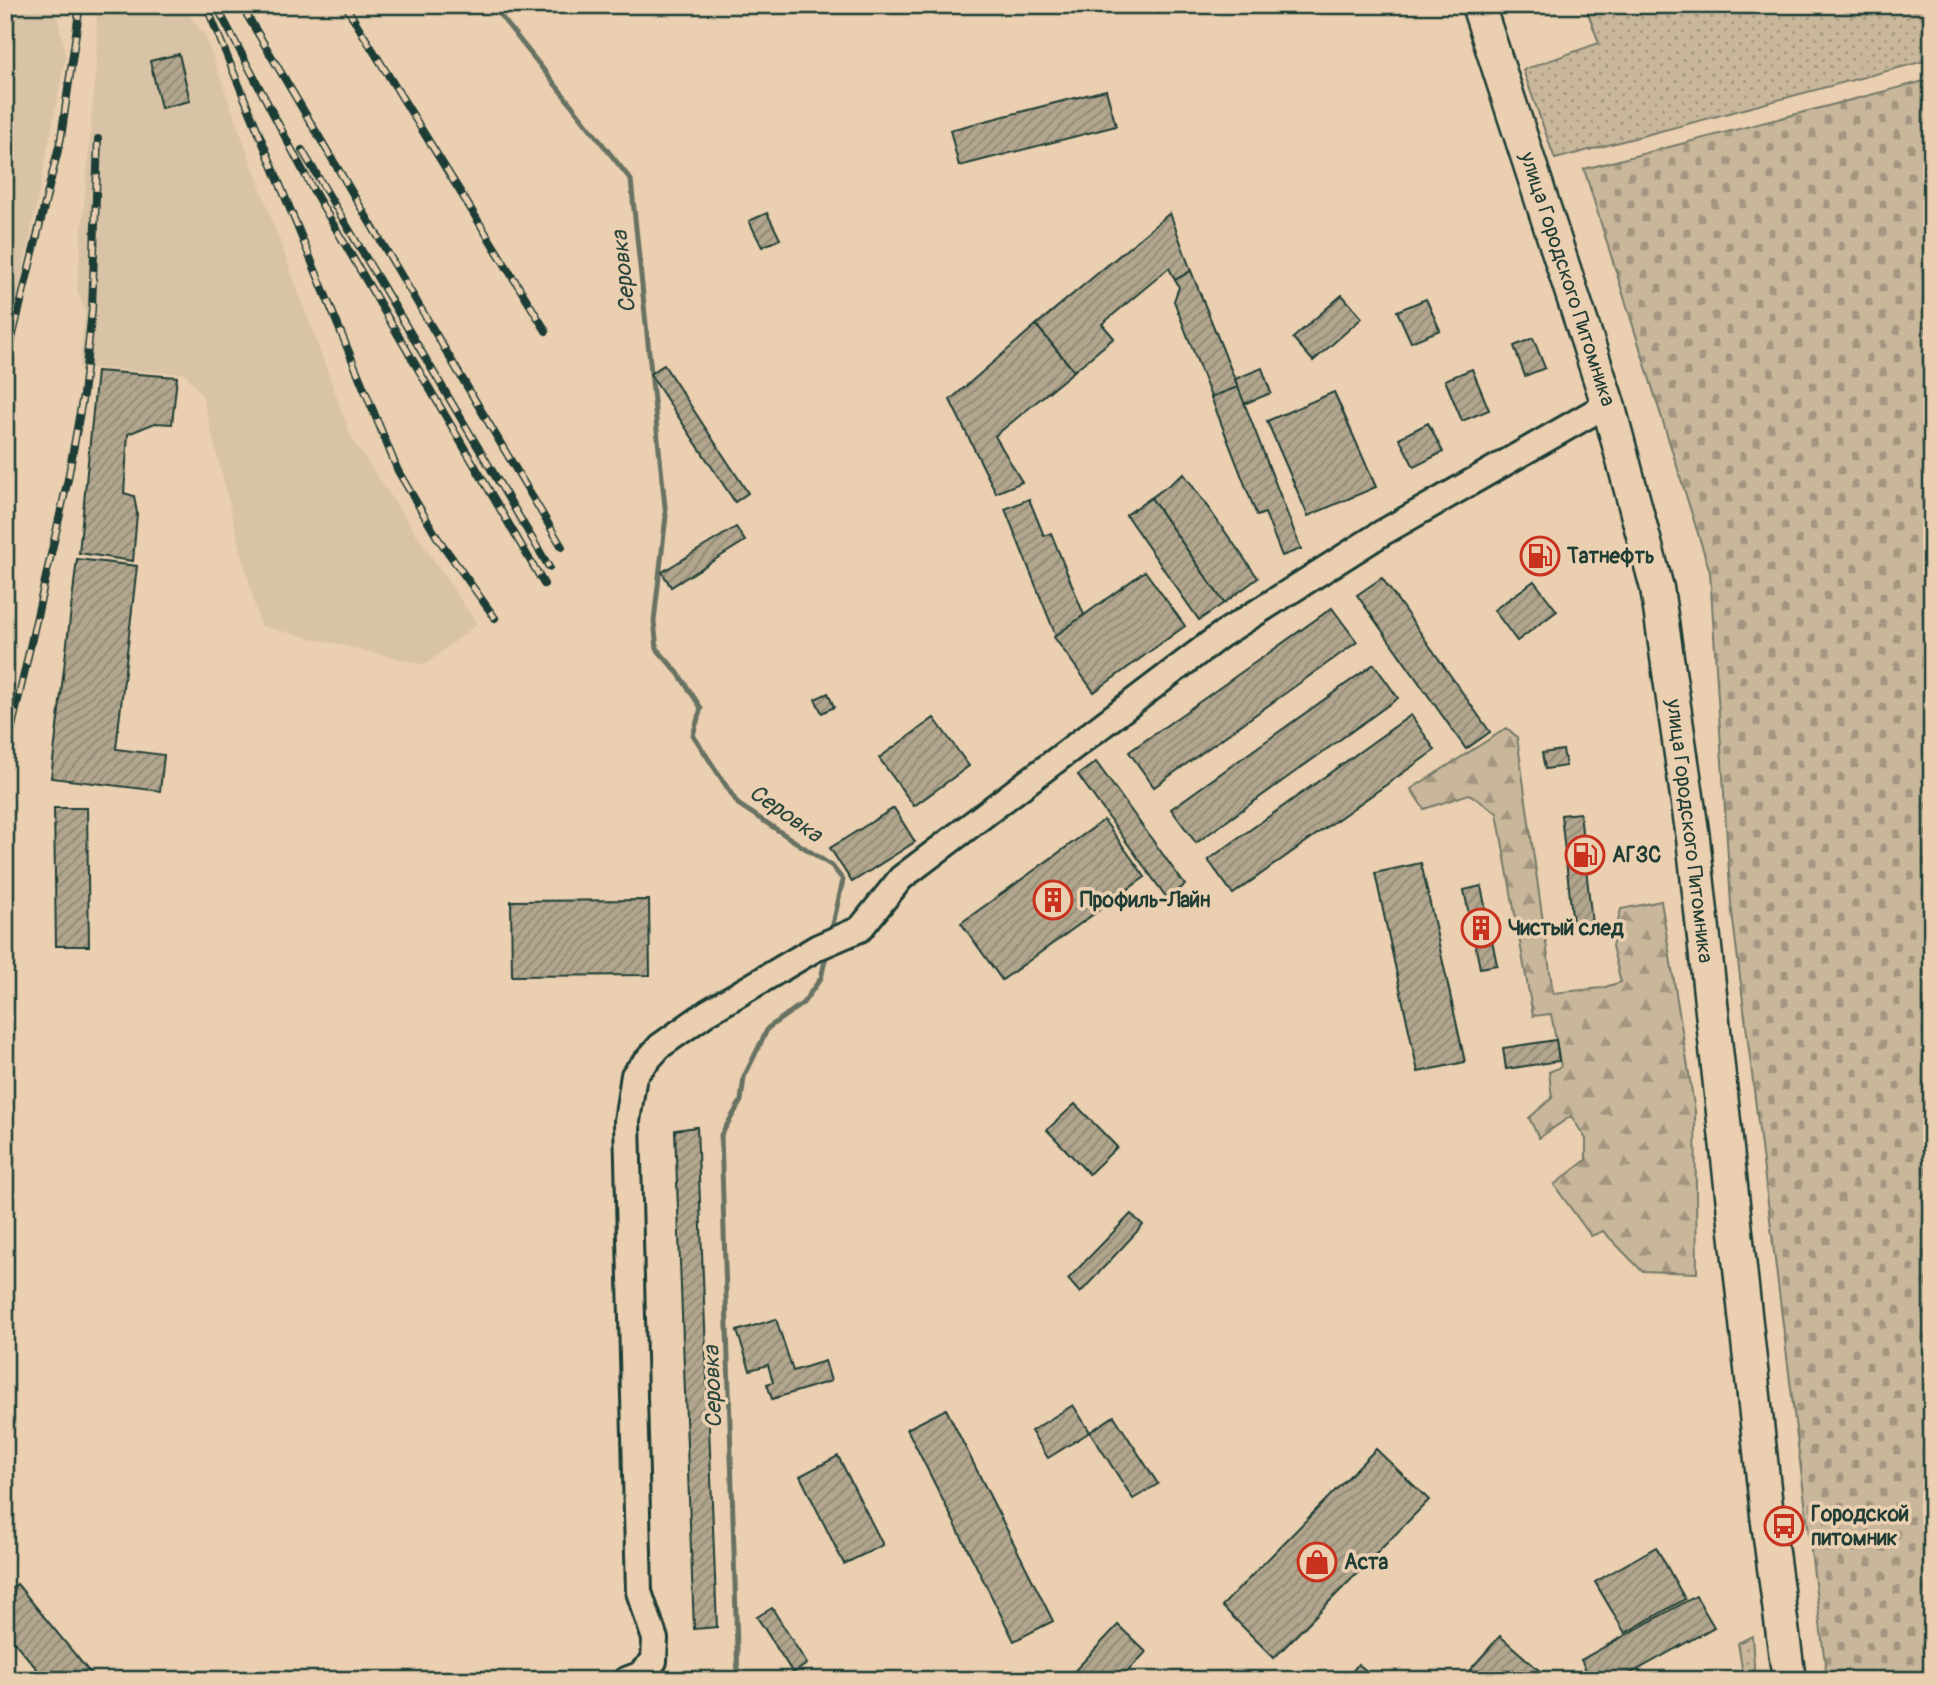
<svg xmlns="http://www.w3.org/2000/svg" width="1937" height="1685" font-family="Pangolin,sans-serif">
	<style>
		.built { fill: #d9c3a6 }
		.grass { fill: url(#grass-dots); stroke: #747a68; stroke-width: 2 }
		.forest { fill: url(#forest-firs); stroke: #747a68; stroke-width: 2 }
		.cemetery { fill: url(#cemetery-stones); stroke: #747a68; stroke-width: 2 }
		.lines { fill: none; stroke-linecap: round; stroke-linejoin: round }
		.stream { stroke: #687262; stroke-width: 5 }
		.building { fill: url(#building-hatch); stroke: #1f3d34; stroke-width: 2 }
		.minor-casing { stroke: #1f3d34; stroke-width: 30 }
		.major-casing { stroke: #1f3d34; stroke-width: 37 }
		.minor { stroke: #eacfb1; stroke-width: 24 }
		.major { stroke: #eacfb1; stroke-width: 32 }
		.rail-casing { stroke: #1f3d34; stroke-width: 8 }
		.rail { stroke: #eacfb1; stroke-width: 5; stroke-dasharray: 16; stroke-linecap: butt }
		.labels { text-anchor: middle; stroke-width: 7; stroke-linejoin: round; paint-order: stroke }
		.street-label { font-size: 21px; fill: #1f3d34; stroke: #eacfb1 }
		.poi-label { font-size: 21px; font-weight: bold; fill: #1f3d34; stroke: #eacfb1; text-anchor: start }
		.water-label { font-size: 23px; font-style: italic; fill: #2b463c; stroke: #eacfb1 }
	</style>
	<defs>
		<pattern id="grass-dots" width="8" height="8" patternUnits="userSpaceOnUse" patternTransform="scale(1.75)"><rect width="8" height="8" fill="#c9b79c"/><path d="M2 2h.1M6 6h.1" fill="none" stroke="#a39680" stroke-width="1.8" stroke-linecap="round"/></pattern>
		<pattern id="forest-firs" width="22" height="20" patternUnits="userSpaceOnUse" patternTransform="scale(1.75)"><rect width="22" height="20" fill="#c9b79c"/><path d="M5 1l3.5 6h-7zM16 11l3.5 6h-7z" fill="#a39680"/></pattern>
		<pattern id="cemetery-stones" width="16" height="16" patternUnits="userSpaceOnUse" patternTransform="scale(1.75)"><rect width="16" height="16" fill="#c9b79c"/><path d="M2 7V4a2 2 0 0 1 4 0v3zM10 15v-3a2 2 0 0 1 4 0v3z" fill="#a39680"/></pattern>
		<pattern id="building-hatch" width="6" height="6" patternUnits="userSpaceOnUse" patternTransform="scale(1.75)"><rect width="6" height="6" fill="#b2a68e"/><path d="M-1 1l2-2M0 6l6-6M5 7l2-2" fill="none" stroke="#908875"/></pattern>
	</defs>
	<rect width="100%" height="100%" fill="#eacfb1"/>
	<filter id="ink" filterUnits="userSpaceOnUse"><feTurbulence type="fractalNoise" baseFrequency=".0143" numOctaves="2"/><feDisplacementMap in="SourceGraphic" scale="14" xChannelSelector="R" yChannelSelector="G"/><feConvolveMatrix kernelMatrix="1 2 1 2 8 2 1 2 1" color-interpolation-filters="sRGB"/></filter>
	<g filter="url(#ink)">
		<g class="built">
			<polygon points="5,5 55,5 66,56 5,364"/>
			<polygon points="97,5 182,5 205,36 352,439 477,624 425,665 260,626 202,395 185,374 79,367 85,312 77,289 96,67"/>
		</g>
		<g class="grass">
			<polygon points="1600,5 1932,5 1932,59 1555,159 1523,70 1599,43 1587,10"/>
			<polygon points="1752,1636 1755,1680 1744,1680 1738,1643"/>
		</g>
		<polygon class="forest" points="1507,728 1517,737 1553,993 1602,988 1621,982 1612,946 1621,909 1661,901 1695,1111 1697,1273 1642,1271 1603,1231 1591,1236 1554,1185 1586,1160 1586,1139 1571,1116 1539,1138 1529,1118 1552,1098 1549,1072 1561,1067 1551,1014 1533,1016 1497,813 1469,794 1424,809 1411,789"/>
		<polygon class="cemetery" points="1932,79 1932,1680 1827,1680 1731,904 1710,572 1584,169"/>
		<g class="lines">
			<g class="stream">
				<polyline points="492,5 631,180 666,516 654,621 657,649 678,673 701,708 693,735 738,804 832,866 843,880 831,933"/>
				<polyline points="738,1680 721,1135 741,1101 744,1077 768,1028 803,1003 821,978 827,952"/>
			</g>
		</g>
		<g class="building">
			<polygon points="179,54 190,101 161,108 150,61"/>
			<polygon points="1106,90 1116,126 959,166 950,130"/>
			<polygon points="767,213 780,239 762,247 749,221"/>
			<polygon points="1170,213 1191,271 1175,280 1169,268 1102,324 1114,338 1074,371 1036,325"/>
			<polygon points="1191,271 1238,387 1211,397 1174,301 1179,287 1175,280"/>
			<polygon points="1342,295 1362,318 1313,361 1293,338"/>
			<polygon points="1426,299 1440,330 1411,342 1397,311"/>
			<polygon points="1036,325 1074,371 995,436 1022,482 996,493 950,400"/>
			<polygon points="1533,338 1545,368 1525,376 1514,346"/>
			<polygon points="664,365 748,493 735,502 650,374"/>
			<polygon points="1262,368 1271,393 1244,404 1235,379"/>
			<polygon points="1472,369 1489,410 1462,421 1445,380"/>
			<polygon points="97,371 177,377 172,424 155,423 128,434 124,493 134,496 137,513 133,561 79,553"/>
			<polygon points="1238,387 1301,549 1282,556 1265,513 1257,516 1211,397"/>
			<polygon points="1334,392 1376,487 1308,516 1267,421"/>
			<polygon points="1428,423 1443,452 1414,467 1399,438"/>
			<polygon points="1184,474 1258,578 1224,603 1151,498"/>
			<polygon points="1151,498 1224,603 1199,620 1126,515"/>
			<polygon points="1029,499 1044,536 1051,533 1084,615 1056,636 1005,509"/>
			<polygon points="736,527 745,541 671,587 662,572"/>
			<polygon points="77,559 137,566 116,749 164,755 160,791 51,778"/>
			<polygon points="1145,571 1185,626 1094,692 1054,637"/>
			<polygon points="1382,578 1490,732 1466,749 1357,595"/>
			<polygon points="1534,581 1557,611 1517,641 1494,610"/>
			<polygon points="1332,608 1357,642 1154,787 1129,752"/>
			<polygon points="1374,664 1398,698 1196,843 1171,809"/>
			<polygon points="828,693 834,707 822,713 815,699"/>
			<polygon points="1411,715 1435,750 1233,894 1208,860"/>
			<polygon points="934,718 969,766 914,806 879,758"/>
			<polygon points="1563,750 1566,766 1545,769 1542,753"/>
			<polygon points="1096,762 1185,885 1167,898 1078,775"/>
			<polygon points="54,808 87,808 89,946 56,946"/>
			<polygon points="894,808 915,842 852,882 830,848"/>
			<polygon points="1580,813 1592,923 1573,925 1561,815"/>
			<polygon points="1104,820 1145,877 1002,980 961,923"/>
			<polygon points="1421,863 1465,1062 1418,1072 1375,873"/>
			<polygon points="1481,886 1497,965 1480,968 1464,890"/>
			<polygon points="649,900 650,975 512,976 511,901"/>
			<polygon points="1556,1040 1559,1061 1506,1069 1503,1048"/>
			<polygon points="1075,1104 1117,1147 1089,1174 1047,1130"/>
			<polygon points="697,1127 717,1627 694,1629 675,1130"/>
			<polygon points="1131,1214 1143,1225 1080,1293 1068,1279"/>
			<polygon points="776,1319 793,1371 825,1361 831,1381 772,1399 767,1384 773,1382 768,1365 750,1370 737,1331"/>
			<polygon points="1073,1405 1090,1432 1048,1458 1031,1431"/>
			<polygon points="946,1409 1053,1621 1014,1641 907,1429"/>
			<polygon points="1114,1416 1158,1484 1133,1499 1090,1432"/>
			<polygon points="1376,1449 1429,1500 1274,1658 1222,1606"/>
			<polygon points="838,1456 883,1545 844,1564 800,1476"/>
			<polygon points="1656,1547 1685,1599 1625,1633 1595,1582"/>
			<polygon points="17,1584 92,1675 86,1680 46,1680 5,1631 5,1594"/>
			<polygon points="1696,1596 1714,1627 1619,1680 1591,1680 1581,1660"/>
			<polygon points="772,1608 807,1664 793,1673 757,1617"/>
			<polygon points="1118,1625 1146,1652 1119,1680 1066,1680"/>
			<polygon points="1500,1636 1550,1680 1461,1680"/>
			<polygon points="1358,1664 1378,1680 1346,1680"/>
		</g>
		<g class="lines">
			<defs>
				<polyline id="minor" points="626,1680 639,1675 654,1661 655,1639 639,1592 627,1121 634,1075 660,1046 708,1012 818,947 860,929 901,878 1221,635 1382,533 1608,404"/>
				<polyline id="major" points="1478,5 1608,404 1657,588 1693,838 1767,1515 1789,1680"/>
			</defs>
			<use href="#minor" class="minor-casing"/>
			<use href="#major" class="major-casing"/>
			<use href="#minor" class="minor"/>
			<use href="#major" class="major"/>
			<defs>
				<g id="rail">
					<polyline points="206,5 398,471 437,537 495,618"/>
					<polyline points="216,5 312,188 544,584"/>
					<polyline points="241,5 562,547"/>
					<polyline points="345,5 546,331"/>
					<polyline points="5,81 5,153"/>
					<polyline points="302,150 549,567"/>
					<polyline points="6,363 61,138 80,5"/>
					<polyline points="5,758 68,479 83,395 92,310 98,139"/>
				</g>
			</defs>
			<use href="#rail" class="rail-casing"/>
			<use href="#rail" class="rail"/>
		</g>
	</g>
	<defs>
		<symbol id="fuel-ring" viewBox="-11 -11 22 22"><circle r="9.5" fill="#eacfb1" stroke="#c8321e" stroke-width="1.5"/><path d="M-5.5-6h7V0h2V4h1.3V-2.5L3-4.5l.8-.8L6-3V5H2.5V1h-1V6h-7ZM-4.2-4.7v3.2H.2V-4.7Z" fill="#c8321e"/></symbol>
		<symbol id="building-ring" viewBox="-11 -11 22 22"><circle r="9.5" fill="#eacfb1" stroke="#c8321e" stroke-width="1.5"/><path d="M-4-6H4V6H1V3H-1V6H-4ZM-2.5-4.3h1.7v1.8h-1.7ZM.8-4.3h1.7v1.8H.8ZM-2.5-1h1.7V.8h-1.7ZM.8-1h1.7V.8H.8Z" fill="#c8321e"/></symbol>
		<symbol id="bus-ring" viewBox="-11 -11 22 22"><circle r="9.5" fill="#eacfb1" stroke="#c8321e" stroke-width="1.5"/><path d="M-5-6H5V4H4V6H2V4H-2V6H-4V4H-5ZM-3.5-4V0h7V-4ZM-3.5 1.2v1.5H-2V1.2ZM2 1.2v1.5H3.5V1.2Z" fill="#c8321e"/></symbol>
		<symbol id="shop-ring" viewBox="-11 -11 22 22"><circle r="9.5" fill="#eacfb1" stroke="#c8321e" stroke-width="1.5"/><path d="M-5-2.5h2.3a2.7 3.5 0 0 1 5.4 0H5L5.5 6h-11ZM-1.5-2.5h3a1.5 2.3 0 0 0-3 0Z" fill="#c8321e"/></symbol>
	</defs>
	<g fill-rule="evenodd">
		<use href="#fuel-ring" x="1518" y="534" width="44" height="44"/>
		<use href="#fuel-ring" x="1563" y="833" width="44" height="44"/>
		<use href="#building-ring" x="1031" y="878" width="44" height="44"/>
		<use href="#building-ring" x="1459" y="906" width="44" height="44"/>
		<use href="#bus-ring" x="1762" y="1504" width="44" height="44"/>
		<use href="#shop-ring" x="1295" y="1540" width="44" height="44"/>
	</g>
	<g class="labels">
		<g class="street-label">
			<text transform="translate(1568 279) rotate(72)" y="7">улица Городского Питомника</text>
			<text transform="translate(1690 831) rotate(83)" y="7">улица Городского Питомника</text>
		</g>
		<g class="poi-label">
			<text x="1567" y="563">Татнефть</text>
			<text x="1612" y="862">АГЗС</text>
			<text x="1080" y="907">Профиль-Лайн</text>
			<text x="1508" y="935">Чистый след</text>
			<text x="1811" y="1521">Городской<tspan x="1811" dy="24">питомник</tspan></text>
			<text x="1344" y="1569">Аста</text>
		</g>
		<g class="water-label">
			<text transform="translate(623 272) rotate(-96)" y="8">Серовка</text>
			<text transform="translate(786 813) rotate(35)" y="8">Серовка</text>
			<text transform="translate(712 1387) rotate(-92)" y="8">Серовка</text>
		</g>
	</g>
	<rect width="1937" height="1685" fill="none" stroke="#eacfb1" stroke-width="28"/>
	<rect x="14" y="14" width="1909" height="1657" fill="none" stroke="#1f3d34" stroke-width="2.5" filter="url(#ink)"/>
</svg>
